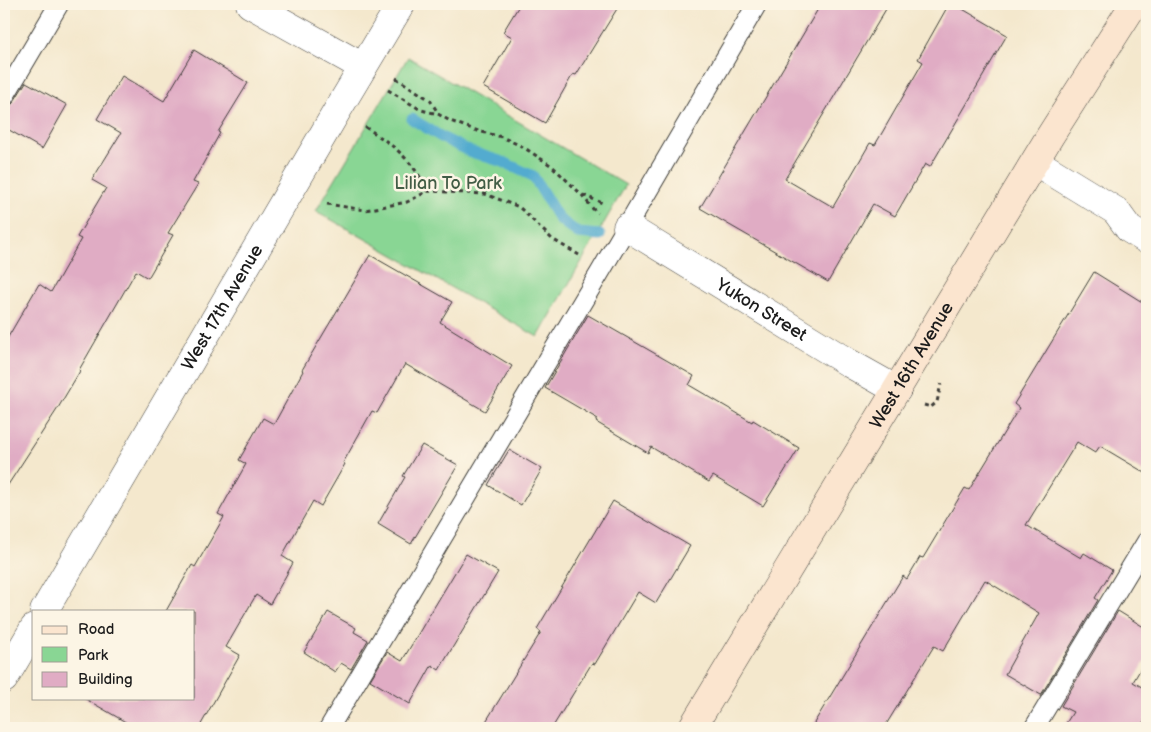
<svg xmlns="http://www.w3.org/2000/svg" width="1151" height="732" font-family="'Balsamiq Sans',sans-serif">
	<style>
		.green { fill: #89d694; stroke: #527958 }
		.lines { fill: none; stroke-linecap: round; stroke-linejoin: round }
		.stream { stroke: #52abcf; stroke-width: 11 }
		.building { fill: #e0acc4 }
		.lane-casing { stroke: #3c3b37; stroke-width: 21 }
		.street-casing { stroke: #3c3b37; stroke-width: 29 }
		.secondary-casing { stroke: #3c3b37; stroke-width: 29 }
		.path { stroke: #3c3b37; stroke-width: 3; stroke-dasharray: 4 4; stroke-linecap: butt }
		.lane { stroke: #fff; stroke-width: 19 }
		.street { stroke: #fff; stroke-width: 28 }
		.secondary { stroke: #fbe5cf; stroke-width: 28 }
		.labels { text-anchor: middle; stroke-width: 5; stroke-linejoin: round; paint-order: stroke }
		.park-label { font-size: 18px; fill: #425d46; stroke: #fcf5e5 }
		.street-label { font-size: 18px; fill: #1c1c1c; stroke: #fcf5e5 }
	</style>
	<rect width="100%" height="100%" fill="#fcf5e5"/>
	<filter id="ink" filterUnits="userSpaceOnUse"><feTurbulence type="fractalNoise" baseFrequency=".02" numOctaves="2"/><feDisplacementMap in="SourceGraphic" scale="10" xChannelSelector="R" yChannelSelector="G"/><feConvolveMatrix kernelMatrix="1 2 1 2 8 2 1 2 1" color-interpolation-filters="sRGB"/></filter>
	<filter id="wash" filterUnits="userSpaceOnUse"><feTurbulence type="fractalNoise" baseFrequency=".0096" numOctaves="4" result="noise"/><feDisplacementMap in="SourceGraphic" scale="20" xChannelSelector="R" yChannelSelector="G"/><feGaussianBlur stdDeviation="1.12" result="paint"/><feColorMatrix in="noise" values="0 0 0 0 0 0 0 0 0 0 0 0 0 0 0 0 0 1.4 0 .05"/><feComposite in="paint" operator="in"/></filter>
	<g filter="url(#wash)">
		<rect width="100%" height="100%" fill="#f4e8cd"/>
		<polygon class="green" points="408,57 626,185 538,337 316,211"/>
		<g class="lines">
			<polyline class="stream" points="412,119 443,138 471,152 503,162 533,176 559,219 578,233 600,235"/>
		</g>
		<g id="blocks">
			<g class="building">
				<polygon points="520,4 620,4 576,75 573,74 545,123 483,87 512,37 503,32"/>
				<polygon points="821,4 889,4 785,179 833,207 870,143 875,145 923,62 918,59 949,4 954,4 1007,35 930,167 925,164 895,216 873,204 828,282 700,208"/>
				<polygon points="194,50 248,83 218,132 220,133 193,182 198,184 168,233 173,235 148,278 136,271 79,370 80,371 58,408 4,491 4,344 39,284 51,292 81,239 77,237 106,188 92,180 121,133 97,119 122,76 164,101"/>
				<polygon points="26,82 67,105 42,149 4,127 4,108 9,107 13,103"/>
				<polygon points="370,255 452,302 440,322 512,366 485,411 405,364 377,413 372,411 343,463 345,464 321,506 313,501 282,556 293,563 270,604 256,595 226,647 240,655 199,728 136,728 84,698 194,698 194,611 166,611 192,565 195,567 224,517 218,514 246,464 239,460 263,418 274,424 303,371 302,370"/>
				<polygon points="1094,272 1147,305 1147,474 1100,446 1095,453 1077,442 1026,525 1081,558 1084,553 1112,570 1095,598 1098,600 1041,695 1005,674 1039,613 985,580 943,651 934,646 884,728 811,728 903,576 907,579 920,557 923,558 965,488 969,490 1019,408 1014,404"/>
				<polygon points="588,315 694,376 689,385 752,422 753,420 799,448 763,506 713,476 709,482 651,447 648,453 596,422 598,419 545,388"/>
				<polygon points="422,445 458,465 411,544 378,524 405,477 403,476"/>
				<polygon points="509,450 542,469 521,505 488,485"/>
				<polygon points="613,501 690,546 656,603 638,592 595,664 592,663 552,728 482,728 541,632 537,629"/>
				<polygon points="466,554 498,572 439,670 432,665 410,704 370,680 387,652 402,661"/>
				<polygon points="1118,611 1147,629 1147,658 1133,682 1147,690 1147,716 1140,728 1063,728 1073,712 1061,706"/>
				<polygon points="328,612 356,628 354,632 368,640 351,669 341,663 335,672 304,652"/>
			</g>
		</g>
	</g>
	<g filter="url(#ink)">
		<use href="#blocks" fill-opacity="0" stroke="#3c3b37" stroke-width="1"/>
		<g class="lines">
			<defs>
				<g id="lane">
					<polyline points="4,97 59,4"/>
					<polyline points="329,728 602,269 757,4"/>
					<polyline points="1034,728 1147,541"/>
				</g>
				<g id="street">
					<polyline points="250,4 363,67"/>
					<polyline points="1036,162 1116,211 1129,229 1147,240"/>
					<path id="s1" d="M627,227L849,363L897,390"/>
					<path id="s2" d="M44,611L337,111L401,4"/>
					<polyline points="4,679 34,628"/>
				</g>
				<g id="secondary">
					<path id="s3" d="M692,728L1050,136L1134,4"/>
				</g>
			</defs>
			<use href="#lane" class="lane-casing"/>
			<use href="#street" class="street-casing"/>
			<use href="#secondary" class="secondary-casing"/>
			<g class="path">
				<polyline points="396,78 430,100 438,113"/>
				<polyline points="388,90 421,110 438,114 450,121 478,131 502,137 523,147 552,166 582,195 593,209 598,213"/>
				<path d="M365,127C394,145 412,160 428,191"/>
				<polyline points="583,195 605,204"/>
				<polyline points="327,204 365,210 407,202 428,191 485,194 519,207 552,239 579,255"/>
				<polyline points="924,405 931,407 937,402 941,384"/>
			</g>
			<use href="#lane" class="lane"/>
			<use href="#street" class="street"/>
			<use href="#secondary" class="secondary"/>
		</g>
	</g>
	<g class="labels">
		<g class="park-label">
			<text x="448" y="189">Lilian To Park</text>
		</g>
		<g class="street-label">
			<text dy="6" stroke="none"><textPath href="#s2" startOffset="352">West 17th Avenue</textPath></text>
			<text dy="6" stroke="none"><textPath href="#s1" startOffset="158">Yukon Street</textPath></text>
			<text dy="6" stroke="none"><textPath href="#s3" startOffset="424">West 16th Avenue</textPath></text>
		</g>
	</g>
	<rect width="1151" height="732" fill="none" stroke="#fcf5e5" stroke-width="20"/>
	<rect x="32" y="610" width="162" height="90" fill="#fcf5e5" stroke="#a29e95"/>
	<rect x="42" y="626" width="25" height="8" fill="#fbe5cf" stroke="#a29e95"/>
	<text x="78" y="634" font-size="15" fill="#1c1c1c">Road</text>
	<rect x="42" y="647" width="25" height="15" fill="#89d694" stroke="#a29e95"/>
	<text x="78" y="660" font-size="15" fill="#1c1c1c">Park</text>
	<rect x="42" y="672" width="25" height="15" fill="#e0acc4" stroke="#a29e95"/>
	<text x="78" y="684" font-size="15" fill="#1c1c1c">Building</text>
</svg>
